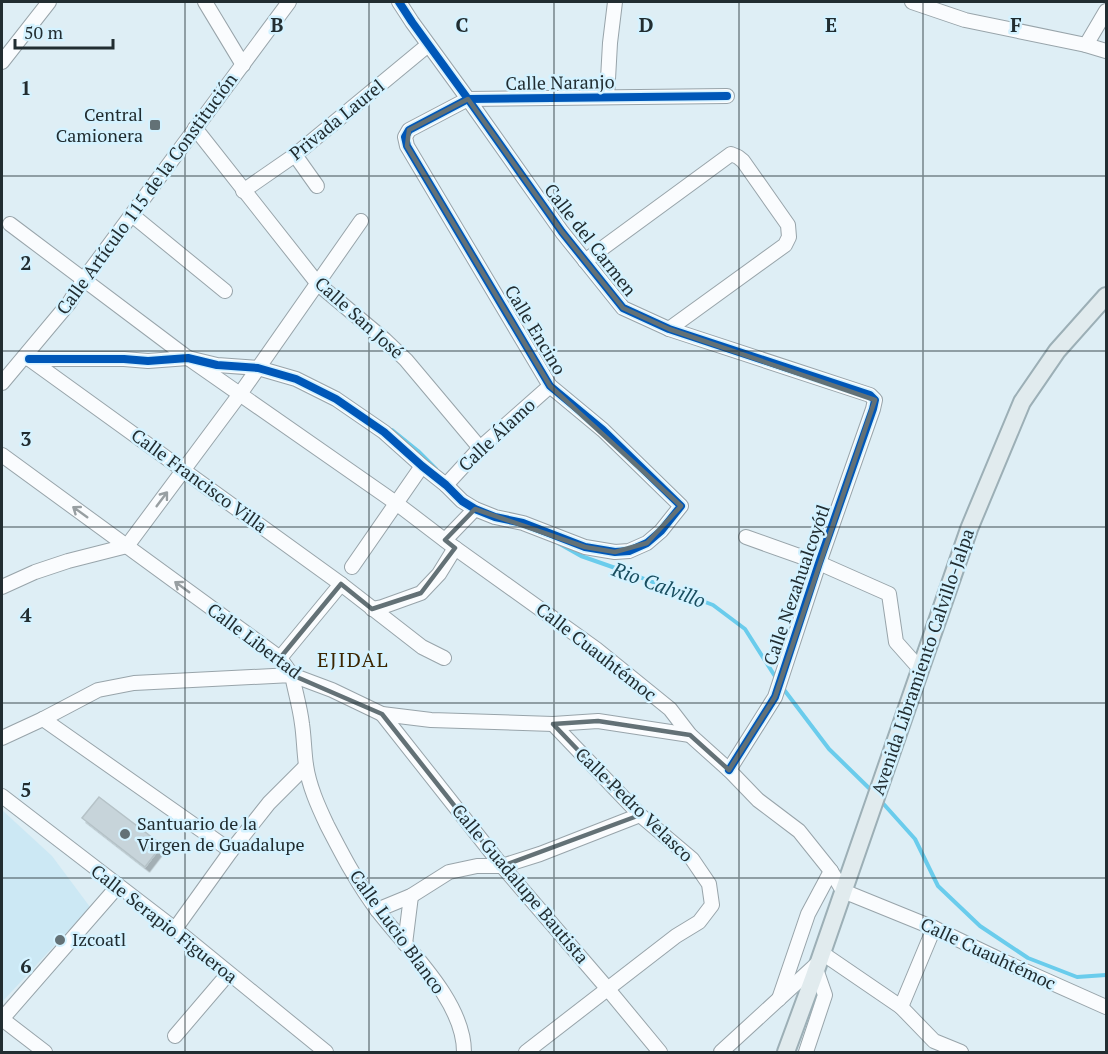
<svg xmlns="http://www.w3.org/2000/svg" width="1108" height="1054" font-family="'PT Serif',serif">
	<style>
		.built { fill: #cce8f4 }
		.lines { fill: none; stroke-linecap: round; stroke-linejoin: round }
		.stream { stroke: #6accec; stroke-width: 4 }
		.building { fill: #c7d4da; stroke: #b5c2c7; stroke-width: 1.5; filter: url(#shadow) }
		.minor-casing { stroke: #98a4aa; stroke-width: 16 }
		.major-casing { stroke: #9cafb6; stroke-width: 20 }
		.minor { stroke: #fafcfe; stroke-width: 14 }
		.major { stroke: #e1ebee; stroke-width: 16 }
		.cycleway-casing { stroke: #d4f2ff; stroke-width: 11 }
		.cycleway { stroke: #0057b8; stroke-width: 8 }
		.oneway { stroke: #989fa2 }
		.marked { fill: none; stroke: #637176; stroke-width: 4.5; stroke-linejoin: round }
		.grid { fill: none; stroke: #212d31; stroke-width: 1.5; stroke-opacity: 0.55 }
		.poi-dot { fill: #637176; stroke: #d4f2ff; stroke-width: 2 }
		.labels { text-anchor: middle; stroke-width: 5; stroke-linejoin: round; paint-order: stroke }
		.street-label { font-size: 18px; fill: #212d31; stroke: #d4f2ff }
		.poi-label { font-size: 18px; fill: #212d31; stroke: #d4f2ff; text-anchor: start }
		.water-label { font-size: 20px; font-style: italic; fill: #194e60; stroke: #d4f2ff }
		.neighbourhood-label { font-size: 20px; letter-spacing: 1.5px; fill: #3c2601; stroke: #d4f2ff }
		.grid-label { font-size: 20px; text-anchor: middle; font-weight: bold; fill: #212d31; stroke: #d4f2ff; stroke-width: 5; stroke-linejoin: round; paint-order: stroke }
	</style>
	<defs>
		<filter id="shadow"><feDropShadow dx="4.5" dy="4.5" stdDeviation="0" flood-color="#0004"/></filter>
	</defs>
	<rect width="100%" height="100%" fill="#deeef5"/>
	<polygon class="built" points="2,810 52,856 90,907 2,1002"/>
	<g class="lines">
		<g class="stream">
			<polyline points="392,430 418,451 436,469"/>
			<polyline points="558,543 581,556 621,570 713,605 745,629 778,681"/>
			<polyline points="782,687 829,749 873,792"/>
			<polyline points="880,800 915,839 938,886 980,926 1028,958 1077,977 1106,975"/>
		</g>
	</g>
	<polygon class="building" points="99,797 162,845 145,867 82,818"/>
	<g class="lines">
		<defs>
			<g id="minor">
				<polyline points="205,2 243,65"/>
				<polyline points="399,2 412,22 468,99 562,232 623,308 669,329 870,395 875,400 873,409 819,563 775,697 729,770"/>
				<polyline points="912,2 965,20 1086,45 1106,51"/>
				<polyline points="1086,45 1106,11"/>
				<polyline points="2,62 49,2"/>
				<polyline points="607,97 610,43 615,2"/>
				<polyline points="195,128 318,284 385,340 406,360 480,448"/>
				<polyline points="295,155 317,186"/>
				<polyline points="243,191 295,155 428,45"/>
				<polyline points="132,215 225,291"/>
				<polyline points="10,224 188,358 396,503 455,548 596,649 670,709 690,735 729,770 758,800 799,831 831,871 843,891 934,928 1005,962 1106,1007"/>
				<polyline points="585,261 731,154 738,157 743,161 788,225 789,237 785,245 669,329"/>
				<polyline points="28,358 341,584 422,647 444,658"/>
				<polyline points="29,359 124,359 148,361 188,358 217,365 258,368 296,379 336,399 384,432 422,466 446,485 462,501 475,509 495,517 523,523 585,547 615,552 629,551 647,543 661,531 681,506 603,430 550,386 407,146 405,137 409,130 468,99 727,96"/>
				<polyline points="2,383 69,303 84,279 289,2"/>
				<polyline points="2,455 280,658 292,675 332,690 382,714 431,720 553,724 598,721 690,735"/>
				<polyline points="446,485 480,448 550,386"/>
				<polyline points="746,537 819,563 889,594 896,642 920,669"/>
				<polyline points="445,540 475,509"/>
				<polyline points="127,546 240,394 361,221"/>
				<polyline points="352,567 422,466"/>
				<polyline points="2,587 35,572 68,561 127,546"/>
				<polyline points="372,609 382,607 421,593 439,574 455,548"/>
				<polyline points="280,658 341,584"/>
				<polyline points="382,714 502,866 607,988 660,1052"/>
				<polyline points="43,719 231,851"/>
				<path d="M2,738L43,719L98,690L134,683L292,675C295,691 300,707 302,724C304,737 304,751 306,765C309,786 318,806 327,825C342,854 358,885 378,911C408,950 464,1001 464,1052"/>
				<polyline points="2,796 175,929 326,1052"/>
				<polyline points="377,910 411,896 449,872 477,866 502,866 540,854 640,815"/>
				<polyline points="175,929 231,851 269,803 306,766"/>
				<polyline points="405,944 411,896"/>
				<polyline points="822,953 901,1007 934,1041 961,1052"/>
				<polyline points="779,999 808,914 831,871"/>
				<polyline points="901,1007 934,928"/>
				<polyline points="2,1019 118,886"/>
				<polyline points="2,1019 45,1052"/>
				<polyline points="175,1036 228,974"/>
				<polyline points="526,1052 676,936 699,922 712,905 709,884 692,859 640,815 553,724"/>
				<polyline points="721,1052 818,963"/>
				<polyline points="806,1052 825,995 816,969"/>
			</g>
			<polyline id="major" points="786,1052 814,976 969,529 1022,402 1057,351 1106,296"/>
		</defs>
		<use href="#minor" class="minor-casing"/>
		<use href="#major" class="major-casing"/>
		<use href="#minor" class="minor"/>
		<use href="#major" class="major"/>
		<defs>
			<g id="cycleway">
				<polyline points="399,2 412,22 468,99 562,232 623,308 669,329 870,395 875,400 873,409 819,563 775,697 729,770"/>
				<polyline points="29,359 124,359 148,361 188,358 217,365 258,368 296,379 336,399 384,432 422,466 446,485 462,501 475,509 495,517 523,523 585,547 615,552 629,551 647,543 661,531 681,506 603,430 550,386 407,146 405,137 409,130 468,99 727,96"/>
			</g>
		</defs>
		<use href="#cycleway" class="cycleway-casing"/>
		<use href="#cycleway" class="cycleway"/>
	</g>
	<defs><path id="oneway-shaft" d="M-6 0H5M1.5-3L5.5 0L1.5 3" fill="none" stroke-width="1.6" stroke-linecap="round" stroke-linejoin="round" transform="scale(1.5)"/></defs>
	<g class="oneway">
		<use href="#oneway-shaft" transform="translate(162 499) rotate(-53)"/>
		<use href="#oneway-shaft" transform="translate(80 512) rotate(-144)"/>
		<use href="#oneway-shaft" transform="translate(182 587) rotate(-144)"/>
	</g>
	<path class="marked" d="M468,99L562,232L623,308L669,329L875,400L775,697L729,770L690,735L598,721L553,724L640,815L502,866L382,714L292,675L280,658L341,584L372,609L421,593L455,548L445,540L475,509L585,547L615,552L647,543L681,506L550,386L407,146L409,130Z"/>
	<path class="grid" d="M185,2V1052M369,2V1052M554,2V1052M739,2V1052M923,2V1052M2,176H1106M2,351H1106M2,527H1106M2,703H1106M2,878H1106"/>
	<g class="poi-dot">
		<rect x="149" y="119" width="12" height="12" rx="3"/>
		<circle cx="125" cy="834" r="6"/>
		<circle cx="60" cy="940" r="6"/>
	</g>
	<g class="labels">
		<g class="street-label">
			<text transform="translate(560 83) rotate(-1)" y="6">Calle Naranjo</text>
			<text transform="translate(337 120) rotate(-39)" y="6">Privada Laurel</text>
			<text transform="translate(147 194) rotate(-54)" y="6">Calle Artículo 115 de la Constitución</text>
			<text transform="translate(590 240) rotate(52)" y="6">Calle del Carmen</text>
			<text transform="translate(359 318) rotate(42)" y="6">Calle San José</text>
			<text transform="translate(535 330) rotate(59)" y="6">Calle Encino</text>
			<text transform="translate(497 435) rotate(-43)" y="6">Calle Álamo</text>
			<text transform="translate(199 481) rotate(36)" y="6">Calle Francisco Villa</text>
			<text transform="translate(797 585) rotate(-71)" y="6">Calle Nezahualcoyótl</text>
			<text transform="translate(254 641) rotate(37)" y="6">Calle Libertad</text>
			<text transform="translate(596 652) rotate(38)" y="6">Calle Cuauhtémoc</text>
			<text transform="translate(923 662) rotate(-71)" y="6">Avenida Libramiento Calvillo-Jalpa</text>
			<text transform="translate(634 805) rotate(44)" y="6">Calle Pedro Velasco</text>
			<text transform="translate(520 884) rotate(50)" y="6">Calle Guadalupe Bautista</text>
			<text transform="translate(164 924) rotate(38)" y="6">Calle Serapio Figueroa</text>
			<text transform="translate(397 932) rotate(54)" y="6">Calle Lucio Blanco</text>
			<text transform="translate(988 954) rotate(25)" y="6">Calle Cuauhtémoc</text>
		</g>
		<g class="poi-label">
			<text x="143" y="121" text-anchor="end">Central<tspan x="143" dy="21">Camionera</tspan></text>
			<text x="137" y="830">Santuario de la<tspan x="137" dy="21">Virgen de Guadalupe</tspan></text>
			<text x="72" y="946">Izcoatl</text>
		</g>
		<g class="water-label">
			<text transform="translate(659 585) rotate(20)" y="7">Rio Calvillo</text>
		</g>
		<g class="neighbourhood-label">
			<text x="353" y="667">EJIDAL</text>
		</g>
	</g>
	<g class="grid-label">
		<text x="277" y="32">B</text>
		<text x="462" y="32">C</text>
		<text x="646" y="32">D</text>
		<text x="831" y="32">E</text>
		<text x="1016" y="32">F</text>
		<text x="26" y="95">1</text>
		<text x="26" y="270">2</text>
		<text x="26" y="446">3</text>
		<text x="26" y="622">4</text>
		<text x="26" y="797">5</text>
		<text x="26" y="973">6</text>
	</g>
	<rect width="1108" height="1054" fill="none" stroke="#212d31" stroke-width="6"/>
	<path d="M15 39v9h98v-9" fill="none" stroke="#212d31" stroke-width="3"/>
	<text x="24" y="39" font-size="18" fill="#212d31" stroke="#d4f2ff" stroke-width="4.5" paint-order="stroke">50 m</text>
</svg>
